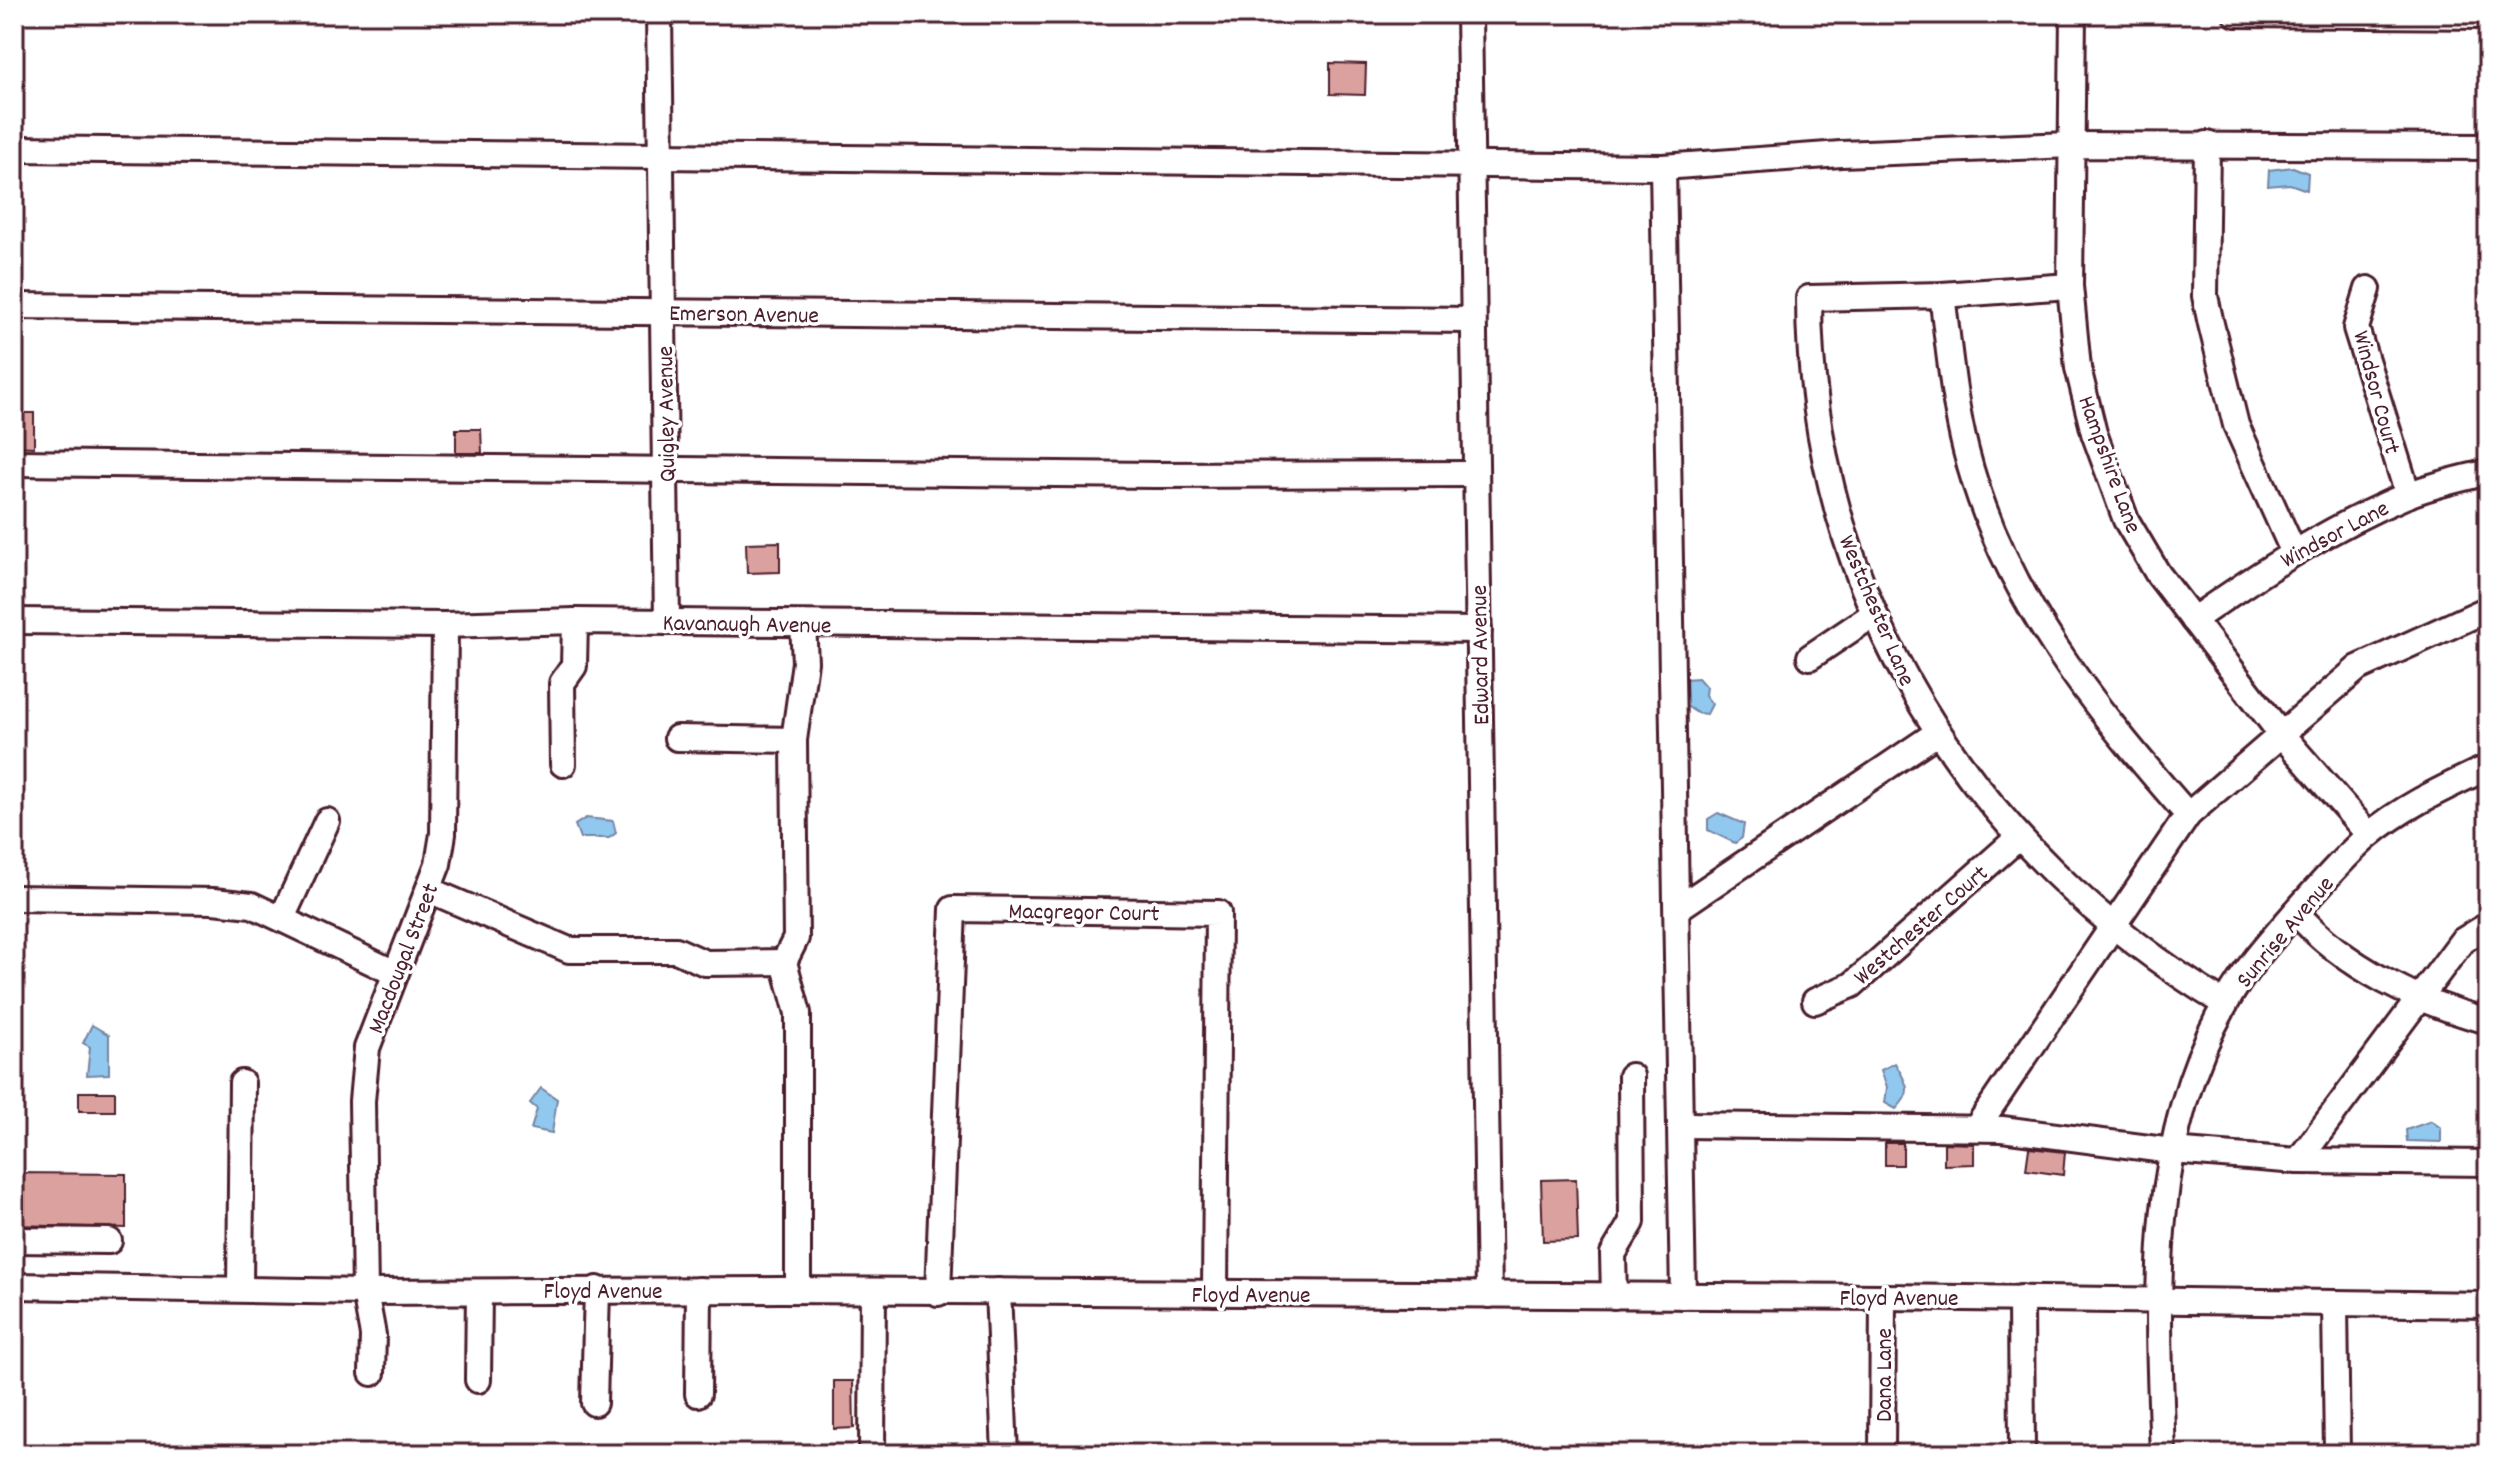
<svg xmlns="http://www.w3.org/2000/svg" width="2502" height="1468" font-family="Dekko,sans-serif">
	<style>
		.water { fill: #91c8ef; stroke: #7584a1; stroke-width: 2 }
		.building { fill: #dba19f; stroke: #4a1f2b; stroke-width: 2 }
		.lines { fill: none; stroke-linecap: round; stroke-linejoin: round }
		.minor-casing { stroke: #4a1f2b; stroke-width: 30 }
		.minor { stroke: #fff; stroke-width: 24 }
		.labels { text-anchor: middle; stroke-width: 7; stroke-linejoin: round; paint-order: stroke }
		.street-label { font-size: 24px; fill: #4a1f2b; stroke: #fff }
	</style>
	<rect width="100%" height="100%" fill="#fff"/>
	<filter id="ink" filterUnits="userSpaceOnUse"><feTurbulence type="fractalNoise" baseFrequency=".0125" numOctaves="2"/><feDisplacementMap in="SourceGraphic" scale="16" xChannelSelector="R" yChannelSelector="G"/><feConvolveMatrix kernelMatrix="1 2 1 2 8 2 1 2 1" color-interpolation-filters="sRGB"/></filter>
	<g filter="url(#ink)">
		<g class="water">
			<polygon points="2293,167 2308,173 2307,190 2290,184 2268,186 2269,170"/>
			<polygon points="1698,678 1706,687 1705,695 1712,704 1707,714 1697,713 1685,705 1684,679"/>
			<polygon points="1718,813 1744,824 1742,838 1735,843 1708,830 1708,819"/>
			<polygon points="586,818 613,821 616,833 609,838 580,838 575,825"/>
			<polygon points="92,1025 109,1035 109,1074 87,1075 90,1047 83,1043"/>
			<path d="M1895,1063C1906,1083 1915,1090 1896,1109L1885,1103L1887,1087L1881,1070Z"/>
			<polygon points="541,1088 557,1099 552,1133 531,1129 537,1109 530,1103"/>
			<polygon points="2431,1121 2441,1128 2441,1142 2407,1141 2406,1130"/>
		</g>
		<g class="building">
			<polygon points="1330,63 1366,64 1365,95 1330,94"/>
			<polygon points="14,413 34,413 34,447 14,446"/>
			<polygon points="456,429 481,429 482,453 456,453"/>
			<polygon points="780,542 780,572 747,573 746,543"/>
			<rect x="79" y="1092" width="36" height="19"/>
			<rect x="1885" y="1143" width="18" height="22"/>
			<polygon points="1944,1143 1974,1144 1974,1164 1944,1165"/>
			<polygon points="2029,1148 2065,1152 2063,1175 2026,1170"/>
			<polygon points="14,1173 126,1174 126,1228 14,1225"/>
			<polygon points="1576,1179 1578,1240 1543,1241 1541,1180"/>
			<polygon points="834,1381 853,1381 854,1428 834,1429"/>
		</g>
		<g class="lines">
			<defs>
				<g id="minor">
					<polyline points="659,14 667,622"/>
					<polyline points="1469,14 1489,1295"/>
					<polyline points="2073,14 2070,286 2078,368 2094,433 2126,520 2158,574 2281,734 2369,835"/>
					<polyline points="2236,14 2488,16"/>
					<polyline points="2207,144 2205,296 2211,324 2236,425 2294,553"/>
					<polyline points="14,149 1663,167 1841,154 2071,145 2488,147"/>
					<polyline points="1663,167 1683,1296"/>
					<path d="M2070,286L1942,295L1809,298C1809,597 1972,852 2225,1004"/>
					<polyline points="2368,289 2356,328 2408,495"/>
					<path d="M1942,295C1949,347 1953,400 1966,451C2002,594 2093,707 2188,815L1977,1127"/>
					<polyline points="14,306 1473,320"/>
					<polyline points="14,463 1156,475 1476,474"/>
					<path d="M2193,620C2260,573 2329,528 2405,496C2431,485 2461,479 2488,472"/>
					<polyline points="14,621 445,625 575,621 1479,630"/>
					<polyline points="1810,657 1874,614"/>
					<polyline points="677,738 794,740"/>
					<polyline points="563,764 562,683 574,666 575,621"/>
					<polyline points="2188,815 2358,668 2488,609"/>
					<polyline points="429,890 569,950 676,950 705,963 784,962"/>
					<polyline points="14,898 213,901 252,905 395,973"/>
					<polyline points="1677,909 1937,733"/>
					<path d="M2296,912C2343,967 2419,1003 2488,1021"/>
					<polyline points="282,918 327,821"/>
					<polyline points="1815,1001 1852,985 2018,838"/>
					<polyline points="1683,1125 2002,1129 2172,1151 2298,1161 2462,941 2488,925"/>
					<polyline points="2298,1161 2488,1163"/>
					<polyline points="14,1240 109,1241"/>
					<polyline points="14,1286 365,1292 780,1290 1883,1297 2488,1305"/>
					<polyline points="240,1288 242,1083"/>
					<polyline points="798,1290 798,1013 784,962 796,938 794,740 805,662 803,624"/>
					<polyline points="998,1291 1005,1454"/>
					<polyline points="938,1293 953,909 1218,913 1215,1293"/>
					<polyline points="1614,1296 1613,1254 1632,1222 1631,1076"/>
					<polyline points="2021,1298 2022,1454"/>
					<polyline points="2335,1304 2337,1454"/>
					<polyline points="372,1373 373,1335 365,1292 362,1101 367,1048 438,864 443,834 445,625"/>
					<polyline points="478,1380 479,1292"/>
					<polyline points="698,1394 699,1290"/>
					<polyline points="594,1403 597,1289"/>
					<polyline points="872,1454 873,1292"/>
					<polyline points="1882,1454 1883,1297"/>
					<path d="M2163,1454C2157,1302 2147,1140 2226,1003C2246,967 2273,938 2300,907C2322,883 2343,858 2367,837C2401,807 2448,786 2488,767"/>
				</g>
			</defs>
			<use href="#minor" class="minor-casing"/>
			<use href="#minor" class="minor"/>
		</g>
	</g>
	<g class="labels">
		<g class="street-label">
			<text transform="translate(744 313) rotate(1)" y="8">Emerson Avenue</text>
			<text transform="translate(2378 392) rotate(75)" y="8">Windsor Court</text>
			<text transform="translate(665 414) rotate(-91)" y="8">Quigley Avenue</text>
			<text transform="translate(2111 464) rotate(70)" y="8">Hampshire Lane</text>
			<text transform="translate(2334 533) rotate(-28)" y="8">Windsor Lane</text>
			<text transform="translate(1878 610) rotate(67)" y="8">Westchester Lane</text>
			<text transform="translate(747 623) rotate(1)" y="8">Kavanaugh Avenue</text>
			<text transform="translate(1479 655) rotate(-91)" y="8">Edward Avenue</text>
			<text transform="translate(1084 911) rotate(1)" y="8">Macgregor Court</text>
			<text transform="translate(1920 924) rotate(-41)" y="8">Westchester Court</text>
			<text transform="translate(2284 931) rotate(-50)" y="8">Sunrise Avenue</text>
			<text transform="translate(402 958) rotate(-69)" y="8">Macdougal Street</text>
			<text x="603" y="1298">Floyd Avenue</text>
			<text x="1251" y="1302">Floyd Avenue</text>
			<text x="1899" y="1305">Floyd Avenue</text>
			<text transform="translate(1883 1375) rotate(-90)" y="8">Dana Lane</text>
		</g>
	</g>
	<rect width="2502" height="1468" fill="none" stroke="#fff" stroke-width="48"/>
	<rect x="24" y="24" width="2454" height="1420" fill="none" stroke="#4a1f2b" stroke-width="3" filter="url(#ink)"/>
</svg>
